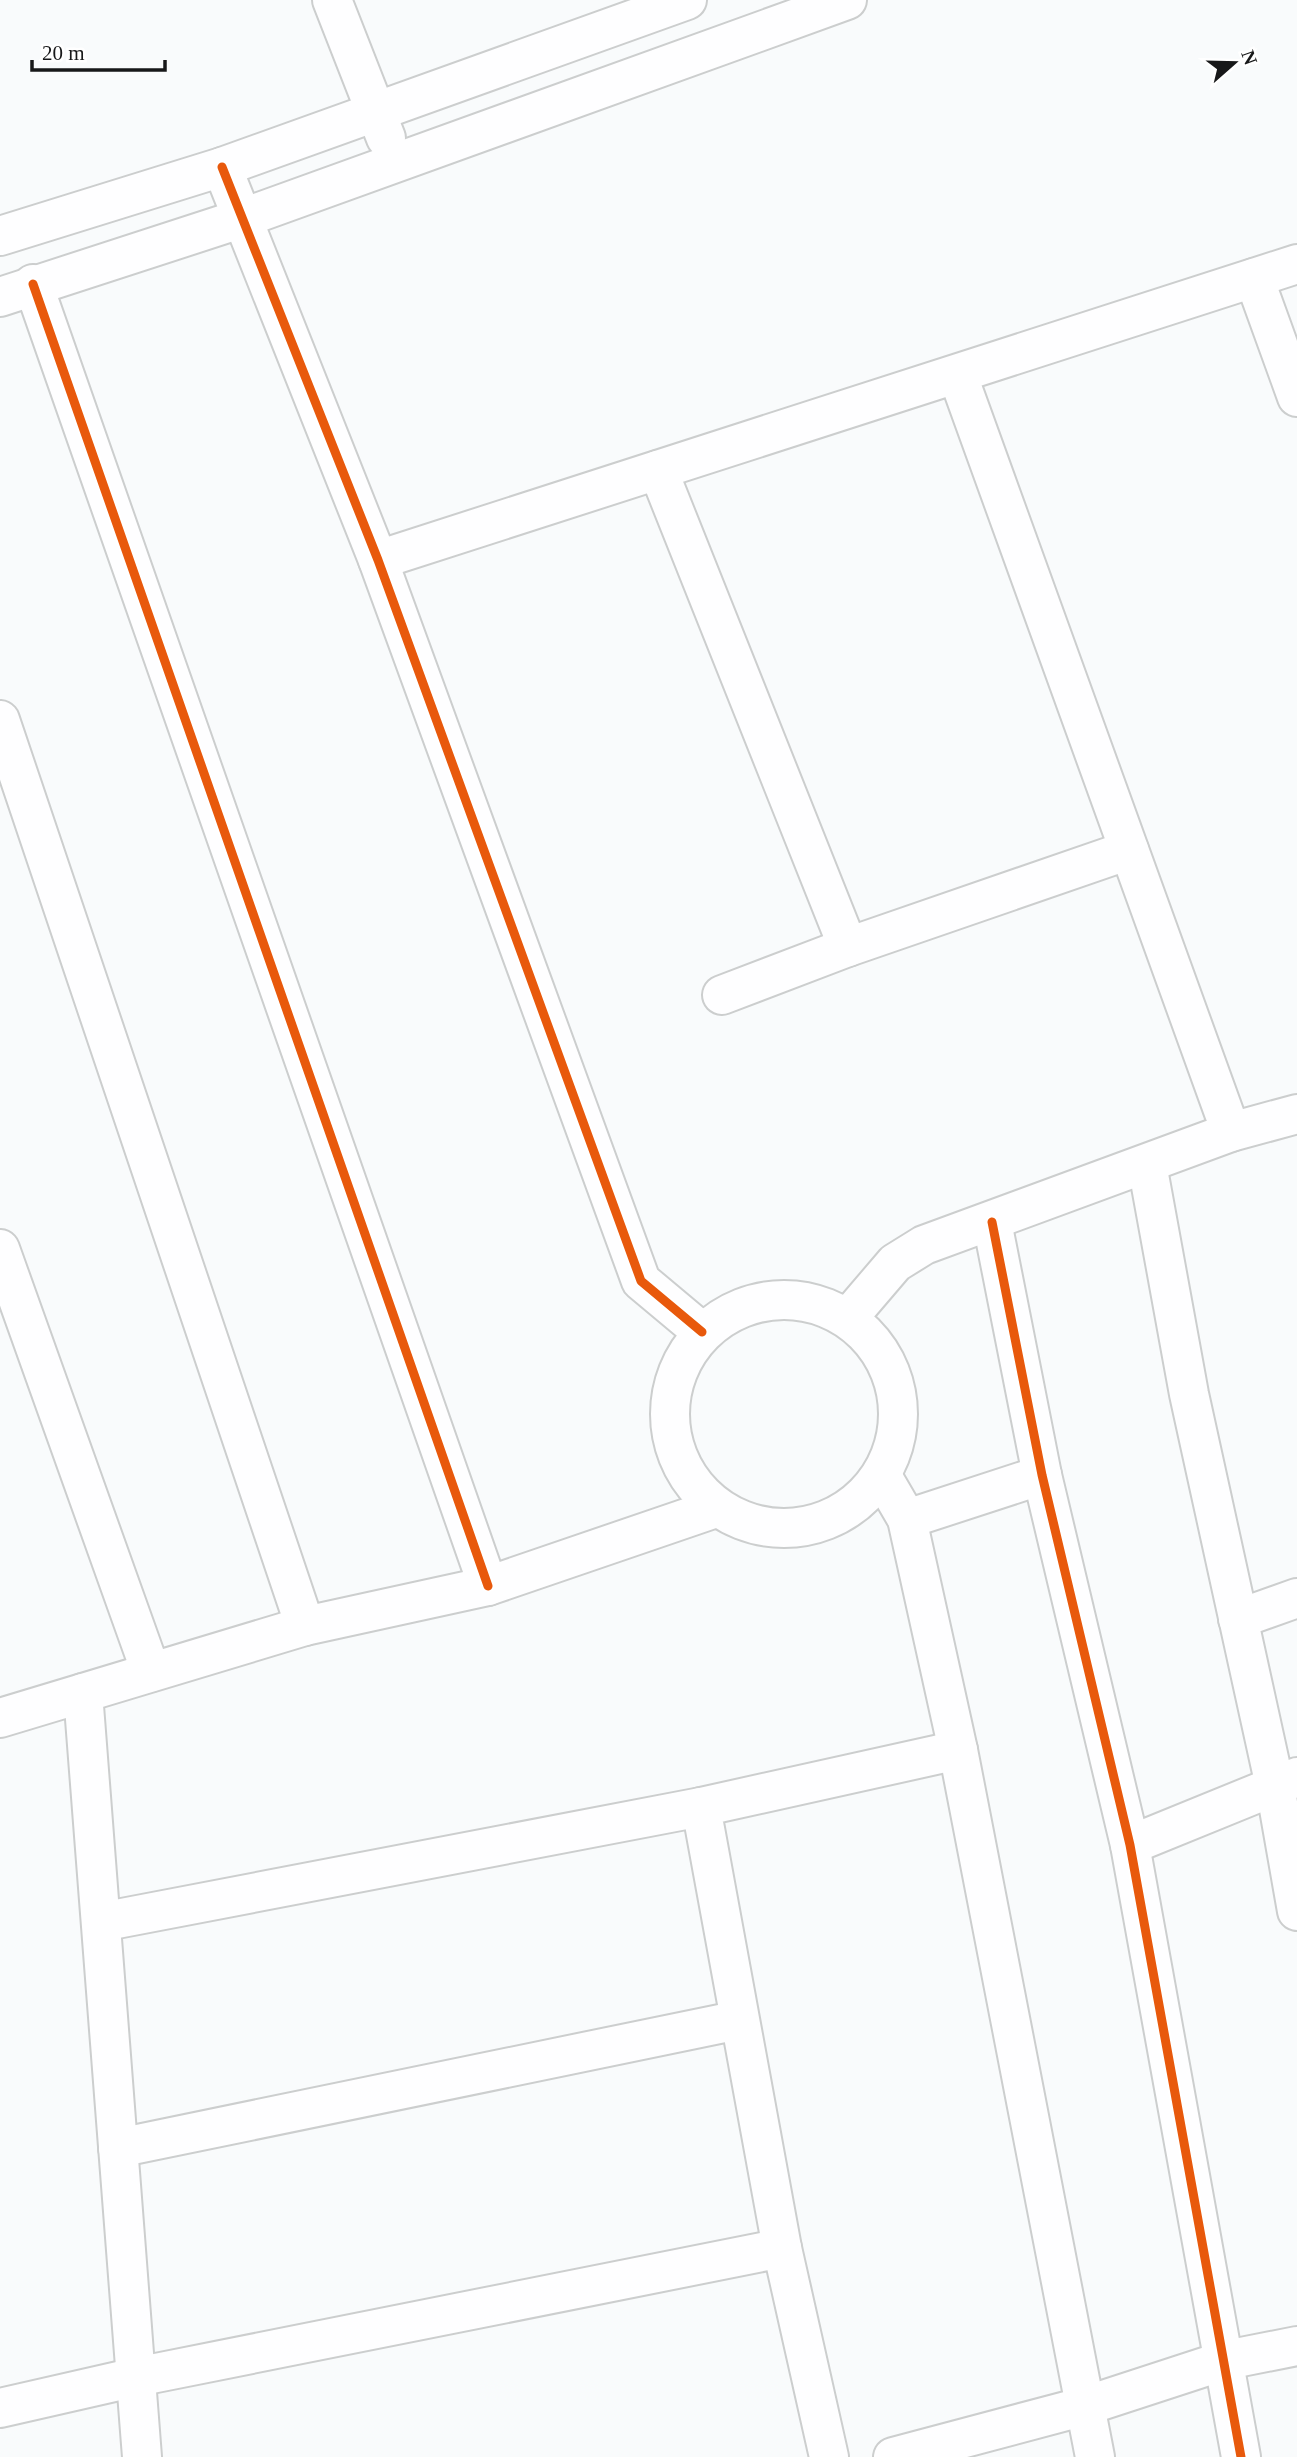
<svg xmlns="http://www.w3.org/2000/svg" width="1297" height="2457" font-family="'Times New Roman',serif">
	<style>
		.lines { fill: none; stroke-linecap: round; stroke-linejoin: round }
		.minor-casing { stroke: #cccece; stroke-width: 42 }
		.minor { stroke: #fefeff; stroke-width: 38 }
		.cycleway-casing { stroke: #fff; stroke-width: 13 }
		.cycleway { stroke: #e8590c; stroke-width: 9 }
	</style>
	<rect width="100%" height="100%" fill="#f9fbfc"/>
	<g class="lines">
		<defs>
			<g id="minor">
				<polyline points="332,0 386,138"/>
				<polyline points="222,167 378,560 641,1281 702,1332"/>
				<polyline points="0,236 222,167 687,0"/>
				<polyline points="1254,278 1297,397"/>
				<polyline points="33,284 488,1586"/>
				<polyline points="0,297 243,218 847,0"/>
				<polyline points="658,470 848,947"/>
				<polyline points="378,560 1297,264"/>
				<polyline points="0,720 305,1626"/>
				<polyline points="722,995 848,947 1129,850"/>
				<polyline points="1231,1132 1297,1114"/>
				<polyline points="1147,1164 1189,1394 1275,1786 1297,1911"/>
				<polyline points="992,1222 1042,1475 1130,1845 1241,2457"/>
				<polyline points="0,1249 151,1672"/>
				<circle cx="784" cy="1414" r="114"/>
				<polyline points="848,1318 895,1263 924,1245 1231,1132 958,376"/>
				<polyline points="882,1476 907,1519 958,1750 1095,2457"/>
				<polyline points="907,1519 1042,1475"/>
				<polyline points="1238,1619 1297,1598"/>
				<polyline points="83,1693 142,2457"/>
				<polyline points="0,1718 305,1626 488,1586 716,1508"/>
				<polyline points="1130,1845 1297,1777"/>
				<polyline points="101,1922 701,1807"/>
				<polyline points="118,2148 739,2020"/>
				<polyline points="0,2408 136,2377 782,2248"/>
				<polyline points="829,2457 782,2248 701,1807 958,1750"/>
				<polyline points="893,2457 1085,2406 1226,2360 1297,2346"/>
			</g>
		</defs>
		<use href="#minor" class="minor-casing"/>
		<use href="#minor" class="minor"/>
		<defs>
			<g id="cycleway">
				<polyline points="222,167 378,560 641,1281 702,1332"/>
				<polyline points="33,284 488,1586"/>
				<polyline points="992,1222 1042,1475 1130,1845 1241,2457"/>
			</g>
		</defs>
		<use href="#cycleway" class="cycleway-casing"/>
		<use href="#cycleway" class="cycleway"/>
	</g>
	<g transform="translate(1234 63) rotate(70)" stroke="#ffffff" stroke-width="5" paint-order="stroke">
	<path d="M0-5L12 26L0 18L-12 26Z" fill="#171819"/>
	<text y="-10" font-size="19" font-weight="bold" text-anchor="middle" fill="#171819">N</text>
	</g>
	<path d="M32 60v10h133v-10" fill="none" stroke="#171819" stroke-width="3.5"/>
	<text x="42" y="60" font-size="21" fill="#171819" stroke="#ffffff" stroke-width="5" paint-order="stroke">20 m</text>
</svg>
